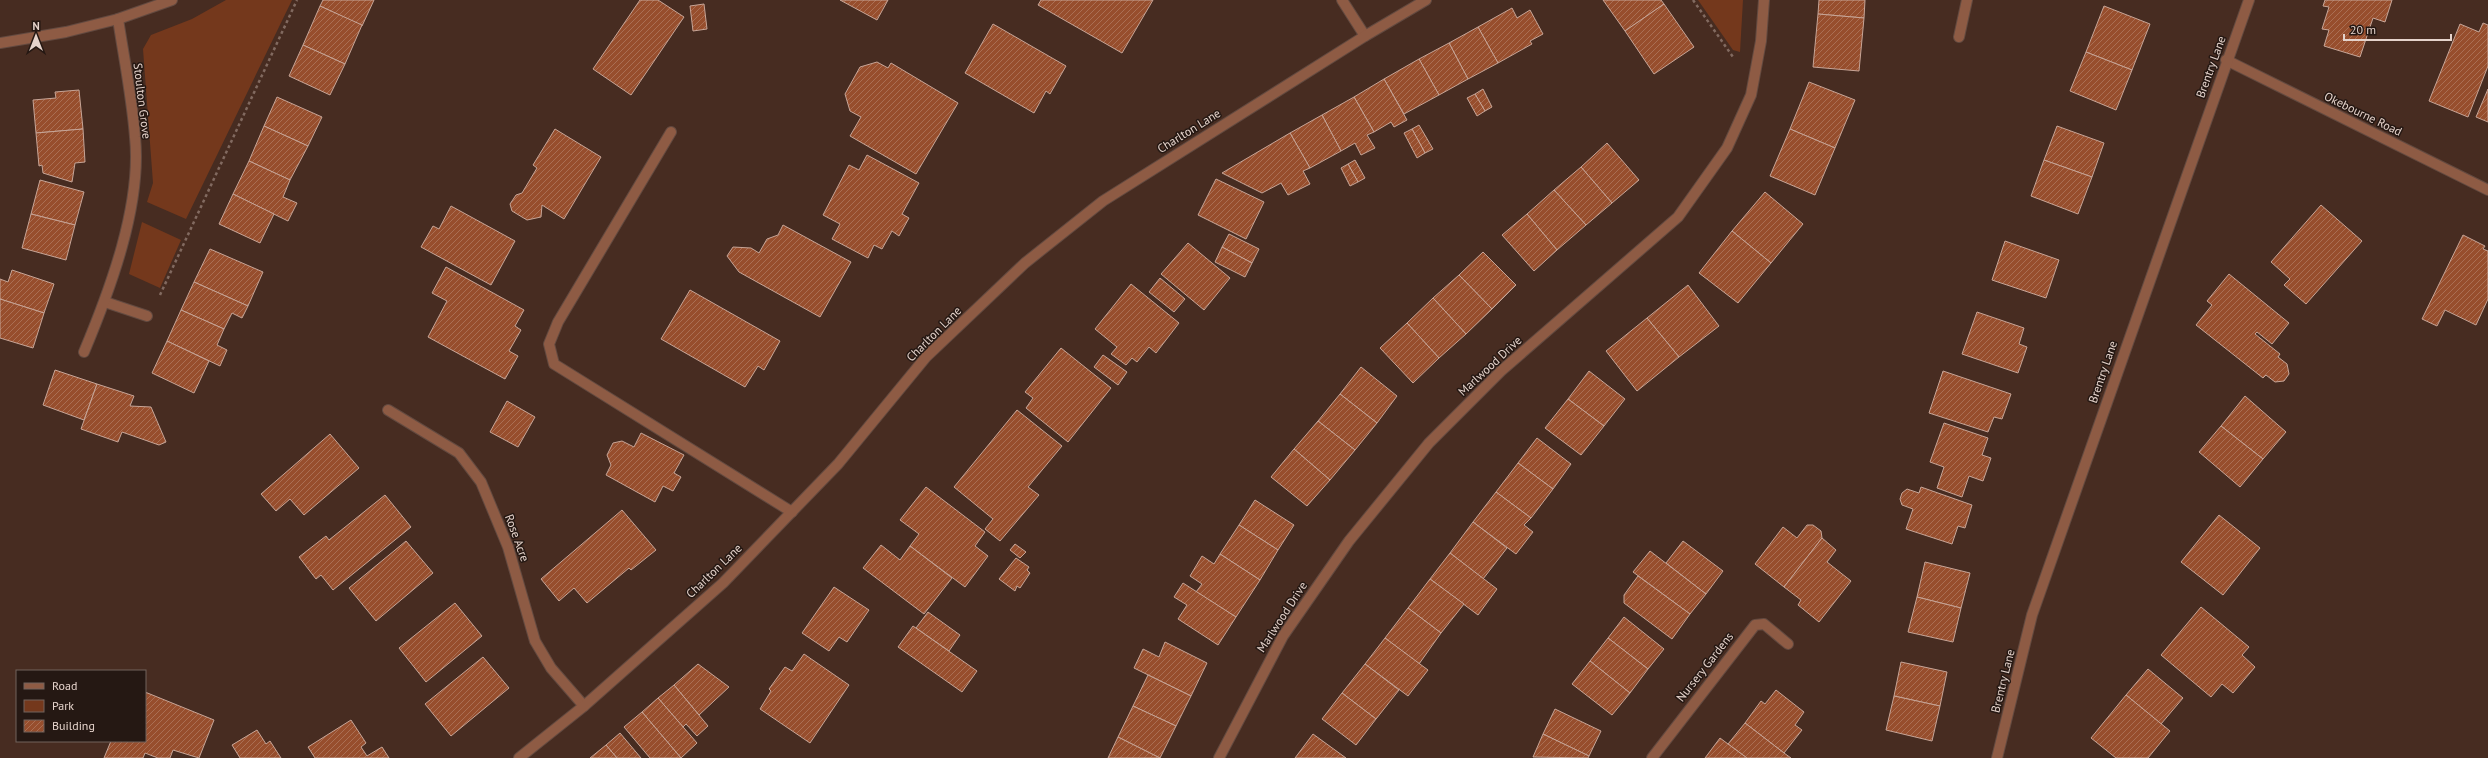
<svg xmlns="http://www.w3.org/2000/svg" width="2488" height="758" font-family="'PT Sans',sans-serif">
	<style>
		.green { fill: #74381c }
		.building { fill: url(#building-hatch); stroke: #c7a597 }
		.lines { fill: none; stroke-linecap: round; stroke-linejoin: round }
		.service-casing { stroke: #634a40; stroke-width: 12 }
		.minor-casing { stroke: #634a40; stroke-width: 12 }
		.path { stroke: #826a60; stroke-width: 2.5; stroke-dasharray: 3 3; stroke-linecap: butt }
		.service { stroke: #8e5b44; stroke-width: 10 }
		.minor { stroke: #8e5b44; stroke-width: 10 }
		.labels { text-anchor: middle; stroke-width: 3; stroke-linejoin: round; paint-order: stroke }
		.street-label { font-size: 12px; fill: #e5d3cb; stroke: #251813 }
	</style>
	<defs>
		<pattern id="building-hatch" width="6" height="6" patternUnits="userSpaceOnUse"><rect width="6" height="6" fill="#974e2d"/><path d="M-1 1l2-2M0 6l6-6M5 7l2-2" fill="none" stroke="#aa6f54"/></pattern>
	</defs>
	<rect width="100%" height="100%" fill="#472c21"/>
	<g class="green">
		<polygon points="226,0 292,0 186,219 147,202 153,183 143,49 151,35 192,19"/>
		<polygon points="1698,0 1743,0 1740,52 1733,50"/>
		<polygon points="142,222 181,240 160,288 129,274"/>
	</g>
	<g class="building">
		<polygon points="323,0 374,0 362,26 320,6"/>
		<polygon points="640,0 658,0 684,17 631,95 593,69"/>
		<polygon points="840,0 888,0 877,20"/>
		<polygon points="1041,0 1153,0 1122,53 1038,5"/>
		<polygon points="1603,0 1661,0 1664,4 1625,31"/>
		<polygon points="1819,0 1865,0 1864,18 1818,14"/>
		<polygon points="2325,0 2392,0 2385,22 2373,18 2360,57 2324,46 2329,30 2322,29 2329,7 2323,6"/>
		<polygon points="704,4 707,29 693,31 690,6"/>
		<polygon points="1664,4 1694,47 1654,74 1625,31"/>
		<polygon points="320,6 362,25 345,64 303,45"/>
		<polygon points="2104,6 2150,24 2132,70 2086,52"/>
		<polygon points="1512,8 1517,18 1530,10 1543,34 1530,41 1532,44 1498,63 1478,27"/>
		<polygon points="1818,14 1864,18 1859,71 1813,67"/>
		<polygon points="2483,23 2488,25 2488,66 2468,117 2429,101 2460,24 2479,32"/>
		<polygon points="993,24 1066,66 1050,94 1046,91 1034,113 965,73"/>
		<polygon points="1478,27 1498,63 1468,79 1449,43"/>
		<polygon points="1449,43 1468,79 1439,95 1419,59"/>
		<polygon points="303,45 345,64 330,95 289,76"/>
		<polygon points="2086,52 2132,70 2116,110 2070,91"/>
		<polygon points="1419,59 1439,95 1404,114 1384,79"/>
		<polygon points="877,62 888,68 891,63 958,103 916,174 850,136 861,117 850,111 845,94 860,67"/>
		<polygon points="1384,79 1407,120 1394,127 1391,122 1374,132 1354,97"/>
		<polygon points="1809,82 1855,100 1835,148 1790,129"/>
		<polygon points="1483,89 1492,107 1485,111 1475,94"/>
		<polygon points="2488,89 2488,122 2476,117"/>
		<polygon points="79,90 83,129 36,133 33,100 56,98 55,92"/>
		<polygon points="1475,94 1485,111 1477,116 1467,98"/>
		<polygon points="277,97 322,117 308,146 264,126"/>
		<polygon points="1354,97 1374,132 1367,135 1375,148 1361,155 1355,143 1341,151 1322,115"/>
		<polygon points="1322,115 1341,151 1310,168 1290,133"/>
		<polygon points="1419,125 1433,149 1425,153 1412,129"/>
		<polygon points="264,126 308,146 290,180 249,161"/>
		<polygon points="2057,126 2104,143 2092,177 2044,160"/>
		<polygon points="83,129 85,162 75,163 72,182 43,173 42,165 39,166 36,133"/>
		<polygon points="555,129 601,157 564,219 542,205 541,217 527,220 512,211 510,204 516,195 522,193 537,168 533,165"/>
		<polygon points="1412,129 1425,153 1417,158 1404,133"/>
		<polygon points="1790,129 1835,148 1815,195 1770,176"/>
		<polygon points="1290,133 1310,168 1303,171 1310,184 1288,195 1281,183 1262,193 1222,173"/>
		<polygon points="1607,143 1639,180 1612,203 1581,167"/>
		<polygon points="867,155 919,183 902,214 909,218 899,236 892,231 882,249 874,245 868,258 832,239 840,224 823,215 849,165 859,170"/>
		<polygon points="1355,160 1365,178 1358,182 1348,164"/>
		<polygon points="2044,160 2092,177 2078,214 2031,196"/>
		<polygon points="249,161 290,180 283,197 297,203 288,221 233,194"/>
		<polygon points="1348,164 1358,182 1350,186 1341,168"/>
		<polygon points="1581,167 1612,203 1586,225 1554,190"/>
		<polygon points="1216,179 1264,202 1246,239 1198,215"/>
		<polygon points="40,180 84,192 75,225 31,214"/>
		<polygon points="1554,190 1586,225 1557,250 1527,214"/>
		<polygon points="1765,192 1803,224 1771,263 1732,231"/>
		<polygon points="233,194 274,214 260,243 219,224"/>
		<polygon points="2321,205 2362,241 2306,304 2284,285 2290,279 2271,262"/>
		<polygon points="451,206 515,241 491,285 421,247 433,226 439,229"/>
		<polygon points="31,214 75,225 66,260 22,248"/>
		<polygon points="1527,214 1557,250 1534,271 1502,235"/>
		<polygon points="783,225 851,262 820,317 739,272 727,256 733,247 751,248 759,253 767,239 778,235"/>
		<polygon points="1732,231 1771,263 1738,303 1699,273"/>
		<polygon points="1229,234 1259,249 1252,263 1222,247"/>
		<polygon points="2463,235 2485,246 2483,249 2488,251 2488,299 2476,325 2445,310 2437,326 2422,319"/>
		<polygon points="2005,241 2059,260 2046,298 1992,280"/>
		<polygon points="1188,243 1230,278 1204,310 1161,274"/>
		<polygon points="1222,247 1252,263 1245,277 1215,262"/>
		<polygon points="210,249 263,272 248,306 194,282"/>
		<polygon points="1483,252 1516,285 1492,309 1459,275"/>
		<polygon points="446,267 524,310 515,326 521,330 509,351 518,356 505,379 428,337 447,301 432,293"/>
		<polygon points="12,270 54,284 44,313 0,299 0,279 8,282"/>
		<polygon points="2229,274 2289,323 2272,344 2257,332 2255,334 2280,354 2278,357 2287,364 2289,374 2284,381 2275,382 2266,375 2263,378 2196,325 2212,305 2207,301"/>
		<polygon points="1459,275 1492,309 1466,334 1433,298"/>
		<polygon points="1160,278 1185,299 1174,312 1149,292"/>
		<polygon points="194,282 248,306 242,318 232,313 224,329 181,310"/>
		<polygon points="1131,284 1179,323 1156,353 1149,347 1137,362 1132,358 1126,365 1111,354 1117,347 1095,329"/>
		<polygon points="1688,285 1719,326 1679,357 1647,318"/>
		<polygon points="690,290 780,341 764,370 758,366 745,387 661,339"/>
		<polygon points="1433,298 1466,334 1439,358 1407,323"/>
		<polygon points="0,299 44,313 33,348 0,338"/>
		<polygon points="181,310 224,329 217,345 227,350 220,366 167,341"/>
		<polygon points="1977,312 2024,328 2019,344 2027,347 2018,373 1962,354"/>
		<polygon points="1647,318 1679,357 1637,391 1606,351"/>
		<polygon points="1407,323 1439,358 1413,383 1380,348"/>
		<polygon points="167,341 209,361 194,393 152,373"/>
		<polygon points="1061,348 1111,388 1068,442 1026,408 1033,398 1025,392"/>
		<polygon points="1103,355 1127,372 1118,385 1094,367"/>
		<polygon points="1361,367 1397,396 1377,423 1340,394"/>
		<polygon points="55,370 97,384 84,420 43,405"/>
		<polygon points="1589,371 1625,399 1604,426 1568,399"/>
		<polygon points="1943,371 2011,394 2002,419 1994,417 1988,432 1929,413"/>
		<polygon points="97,384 134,396 130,406 151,407 166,442 159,445 122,432 118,442 81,429"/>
		<polygon points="1340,394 1377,423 1355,450 1318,421"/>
		<polygon points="2245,396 2286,432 2263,459 2221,426"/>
		<polygon points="1568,399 1604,426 1581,455 1545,428"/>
		<polygon points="507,401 535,417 518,447 490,432"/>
		<polygon points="1017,410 1062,446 1028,487 1039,495 1000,541 985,529 993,519 954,487"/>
		<polygon points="1318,421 1355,450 1330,480 1294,449"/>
		<polygon points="1944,423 1988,438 1982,455 1991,458 1983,481 1969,476 1962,497 1937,488 1944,467 1930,462"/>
		<polygon points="2221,426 2263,459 2240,487 2199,452"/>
		<polygon points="641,433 684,455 674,473 681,477 673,491 663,486 655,502 606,475 611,465 607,455 613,443 622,441 634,447"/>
		<polygon points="330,434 359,468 304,515 290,499 276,511 261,494"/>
		<polygon points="1537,438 1571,464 1553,489 1518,463"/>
		<polygon points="1294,449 1330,480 1307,506 1271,477"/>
		<polygon points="1518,463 1553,489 1531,518 1496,492"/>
		<polygon points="926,487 985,532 975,546 988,556 965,587 910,546 919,534 900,520"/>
		<polygon points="1921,487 1972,505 1965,528 1958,526 1952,544 1906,529 1913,509 1902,505 1900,499 1902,493 1907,489 1919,493"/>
		<polygon points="1496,492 1531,518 1524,525 1533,532 1516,554 1473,522"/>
		<polygon points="385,495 411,527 333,590 321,575 316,579 299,557 326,536 329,540"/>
		<polygon points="1255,500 1294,525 1278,550 1239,525"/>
		<polygon points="622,510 656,550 631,570 629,568 587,603 574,588 559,601 541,579"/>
		<polygon points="2219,515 2260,548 2223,595 2181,562"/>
		<polygon points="1473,522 1507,548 1483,579 1450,553"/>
		<polygon points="1239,525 1278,550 1260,580 1220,554"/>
		<polygon points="1807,525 1813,525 1821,531 1822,538 1784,587 1755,564 1783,527 1797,538"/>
		<polygon points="1822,538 1836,550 1827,562 1851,581 1819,622 1798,605 1801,600 1784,587"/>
		<polygon points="406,541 433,573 376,621 349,588"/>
		<polygon points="1683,541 1723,571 1706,594 1666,563"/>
		<polygon points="1015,544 1026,552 1020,558 1010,550"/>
		<polygon points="881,545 900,560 910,546 952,578 924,614 863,568"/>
		<polygon points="1650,551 1706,594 1690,614 1633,572"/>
		<polygon points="1450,553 1497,589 1478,615 1430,579"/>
		<polygon points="1220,554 1260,580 1236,617 1196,592 1202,584 1190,576 1202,556 1214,564"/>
		<polygon points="1016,558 1029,567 1027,570 1030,573 1020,588 1017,586 1015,591 999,579"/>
		<polygon points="1925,562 1970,573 1961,608 1917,597"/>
		<polygon points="1638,576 1690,614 1672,639 1624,603 1624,595"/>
		<polygon points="1430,579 1464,604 1441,633 1408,608"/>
		<polygon points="1183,583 1236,617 1218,645 1178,619 1187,605 1174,597"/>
		<polygon points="834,587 869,610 847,642 839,637 829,651 802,633"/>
		<polygon points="1917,597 1961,608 1953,642 1908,632"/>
		<polygon points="455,603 482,636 426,682 399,648"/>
		<polygon points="2201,607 2249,647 2242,655 2255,667 2233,693 2222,684 2211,697 2161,655"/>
		<polygon points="1408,608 1441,633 1419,664 1385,638"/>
		<polygon points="928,612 960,635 949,651 916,628"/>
		<polygon points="1624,617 1664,649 1648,669 1608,638"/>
		<polygon points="913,626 977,671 962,692 898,647"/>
		<polygon points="1385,638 1428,670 1408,696 1365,664"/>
		<polygon points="1608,638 1648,669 1630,693 1590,661"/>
		<polygon points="1165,642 1207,663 1191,696 1134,668 1143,649 1159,657"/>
		<polygon points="804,654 849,685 810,743 760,709 771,691 769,689 785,667 792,671"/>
		<polygon points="483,657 509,688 451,736 425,704"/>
		<polygon points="1590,661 1630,693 1612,715 1572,684"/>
		<polygon points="1901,662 1947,672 1940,706 1894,696"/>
		<polygon points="698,664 729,687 699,715 674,685"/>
		<polygon points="1365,664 1399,690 1376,719 1342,693"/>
		<polygon points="2148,669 2183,698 2161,724 2126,695"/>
		<polygon points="1148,675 1191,696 1176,726 1133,706"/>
		<polygon points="674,685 708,726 697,736 686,724 683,727 658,698"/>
		<polygon points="1776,690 1804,712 1795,725 1802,730 1784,753 1745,723 1761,701 1765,704"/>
		<polygon points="145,692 214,720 199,758 173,750 170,758 158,758 145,753 143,758 104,758 111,741 145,741"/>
		<polygon points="1342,693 1376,719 1356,745 1322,719"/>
		<polygon points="2126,695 2170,731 2148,758 2116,758 2091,738"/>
		<polygon points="1894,696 1940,706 1932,741 1886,730"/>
		<polygon points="658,698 697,743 681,758 642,712"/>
		<polygon points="1133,706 1176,726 1160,758 1118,737"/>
		<polygon points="1555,709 1601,731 1589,756 1543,734"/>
		<polygon points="642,712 681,758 650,758 624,727"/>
		<polygon points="351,720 366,743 361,747 367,756 382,747 389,758 315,758 308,747"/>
		<polygon points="1745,723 1784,753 1791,758 1747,758 1728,744"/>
		<polygon points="257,730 266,744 270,741 281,758 240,758 232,745"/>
		<polygon points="620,733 641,758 617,758 606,745"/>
		<polygon points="1313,734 1346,758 1295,758"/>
		<polygon points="1543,734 1589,756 1588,758 1533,757"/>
		<polygon points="1118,737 1160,758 1108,758"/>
		<polygon points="1720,738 1728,744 1747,758 1705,758"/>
		<polygon points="606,745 617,758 590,758"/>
	</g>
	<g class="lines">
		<defs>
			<g id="service">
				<polyline points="1959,37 1967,0"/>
				<polyline points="671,132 558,322 549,344 554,364 792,512"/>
			</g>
			<g id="minor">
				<polyline points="1342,0 1365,36"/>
				<polyline points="0,43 66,32 118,19 172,0"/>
				<polyline points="2226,60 2488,190"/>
				<polyline points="105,302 147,316"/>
				<path d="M84,352C110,290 142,205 135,137C132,98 124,58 118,19"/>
				<polyline points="388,410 459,453 481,482 508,547 535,641 551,668 584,706"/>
				<polyline points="519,758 584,706 723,583 838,464 926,357 1025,263 1103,201 1365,36 1426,0"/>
				<polyline points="1219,758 1283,636 1349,541 1429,443 1501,371 1678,217 1727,148 1751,95 1761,41 1764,0"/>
				<polyline points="1652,758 1755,625 1764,624 1788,644"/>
				<polyline points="1997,758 2032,615 2249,0"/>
			</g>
		</defs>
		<use href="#service" class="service-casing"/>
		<use href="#minor" class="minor-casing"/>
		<g class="path">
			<polyline points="1693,0 1733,57"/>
			<polyline points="160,295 297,0"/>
		</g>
		<use href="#service" class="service"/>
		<use href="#minor" class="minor"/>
	</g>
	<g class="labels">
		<g class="street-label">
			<text transform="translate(2211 67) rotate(-70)" y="4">Brentry Lane</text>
			<text transform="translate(142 101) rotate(83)" y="4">Stoulton Grove</text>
			<text transform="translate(2363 114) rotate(26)" y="4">Okebourne Road</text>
			<text transform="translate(1189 131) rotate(-32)" y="4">Charlton Lane</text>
			<text transform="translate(934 334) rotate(-45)" y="4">Charlton Lane</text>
			<text transform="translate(1490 366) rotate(-43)" y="4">Marlwood Drive</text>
			<text transform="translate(2103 372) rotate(-71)" y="4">Brentry Lane</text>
			<text transform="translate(517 538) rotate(70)" y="4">Rose Acre</text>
			<text transform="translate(714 571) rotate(-44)" y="4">Charlton Lane</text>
			<text transform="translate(1282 617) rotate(-57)" y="4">Marlwood Drive</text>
			<text transform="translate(1705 667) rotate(-52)" y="4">Nursery Gardens</text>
			<text transform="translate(2003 681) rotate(-76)" y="4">Brentry Lane</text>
		</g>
	</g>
	<rect x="16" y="670" width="130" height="72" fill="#251813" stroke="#72635d"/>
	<rect x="24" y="683" width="20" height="6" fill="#8e5b44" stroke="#72635d"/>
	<text x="52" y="690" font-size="12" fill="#e5d3cb">Road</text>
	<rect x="24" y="700" width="20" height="12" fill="#74381c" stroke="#72635d"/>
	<text x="52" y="710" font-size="12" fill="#e5d3cb">Park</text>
	<rect x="24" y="720" width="20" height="12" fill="url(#building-hatch)" stroke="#72635d"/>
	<text x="52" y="730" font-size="12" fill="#e5d3cb">Building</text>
	<g transform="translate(36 36)" stroke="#251813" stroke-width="3" paint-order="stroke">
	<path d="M0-3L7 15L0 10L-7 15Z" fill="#e5d3cb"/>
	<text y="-6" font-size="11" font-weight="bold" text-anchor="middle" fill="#e5d3cb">N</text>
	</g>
	<path d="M2344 34v6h107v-6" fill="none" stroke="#e5d3cb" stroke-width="2"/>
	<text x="2350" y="34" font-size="12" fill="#e5d3cb" stroke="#251813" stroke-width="3" paint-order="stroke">20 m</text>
</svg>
